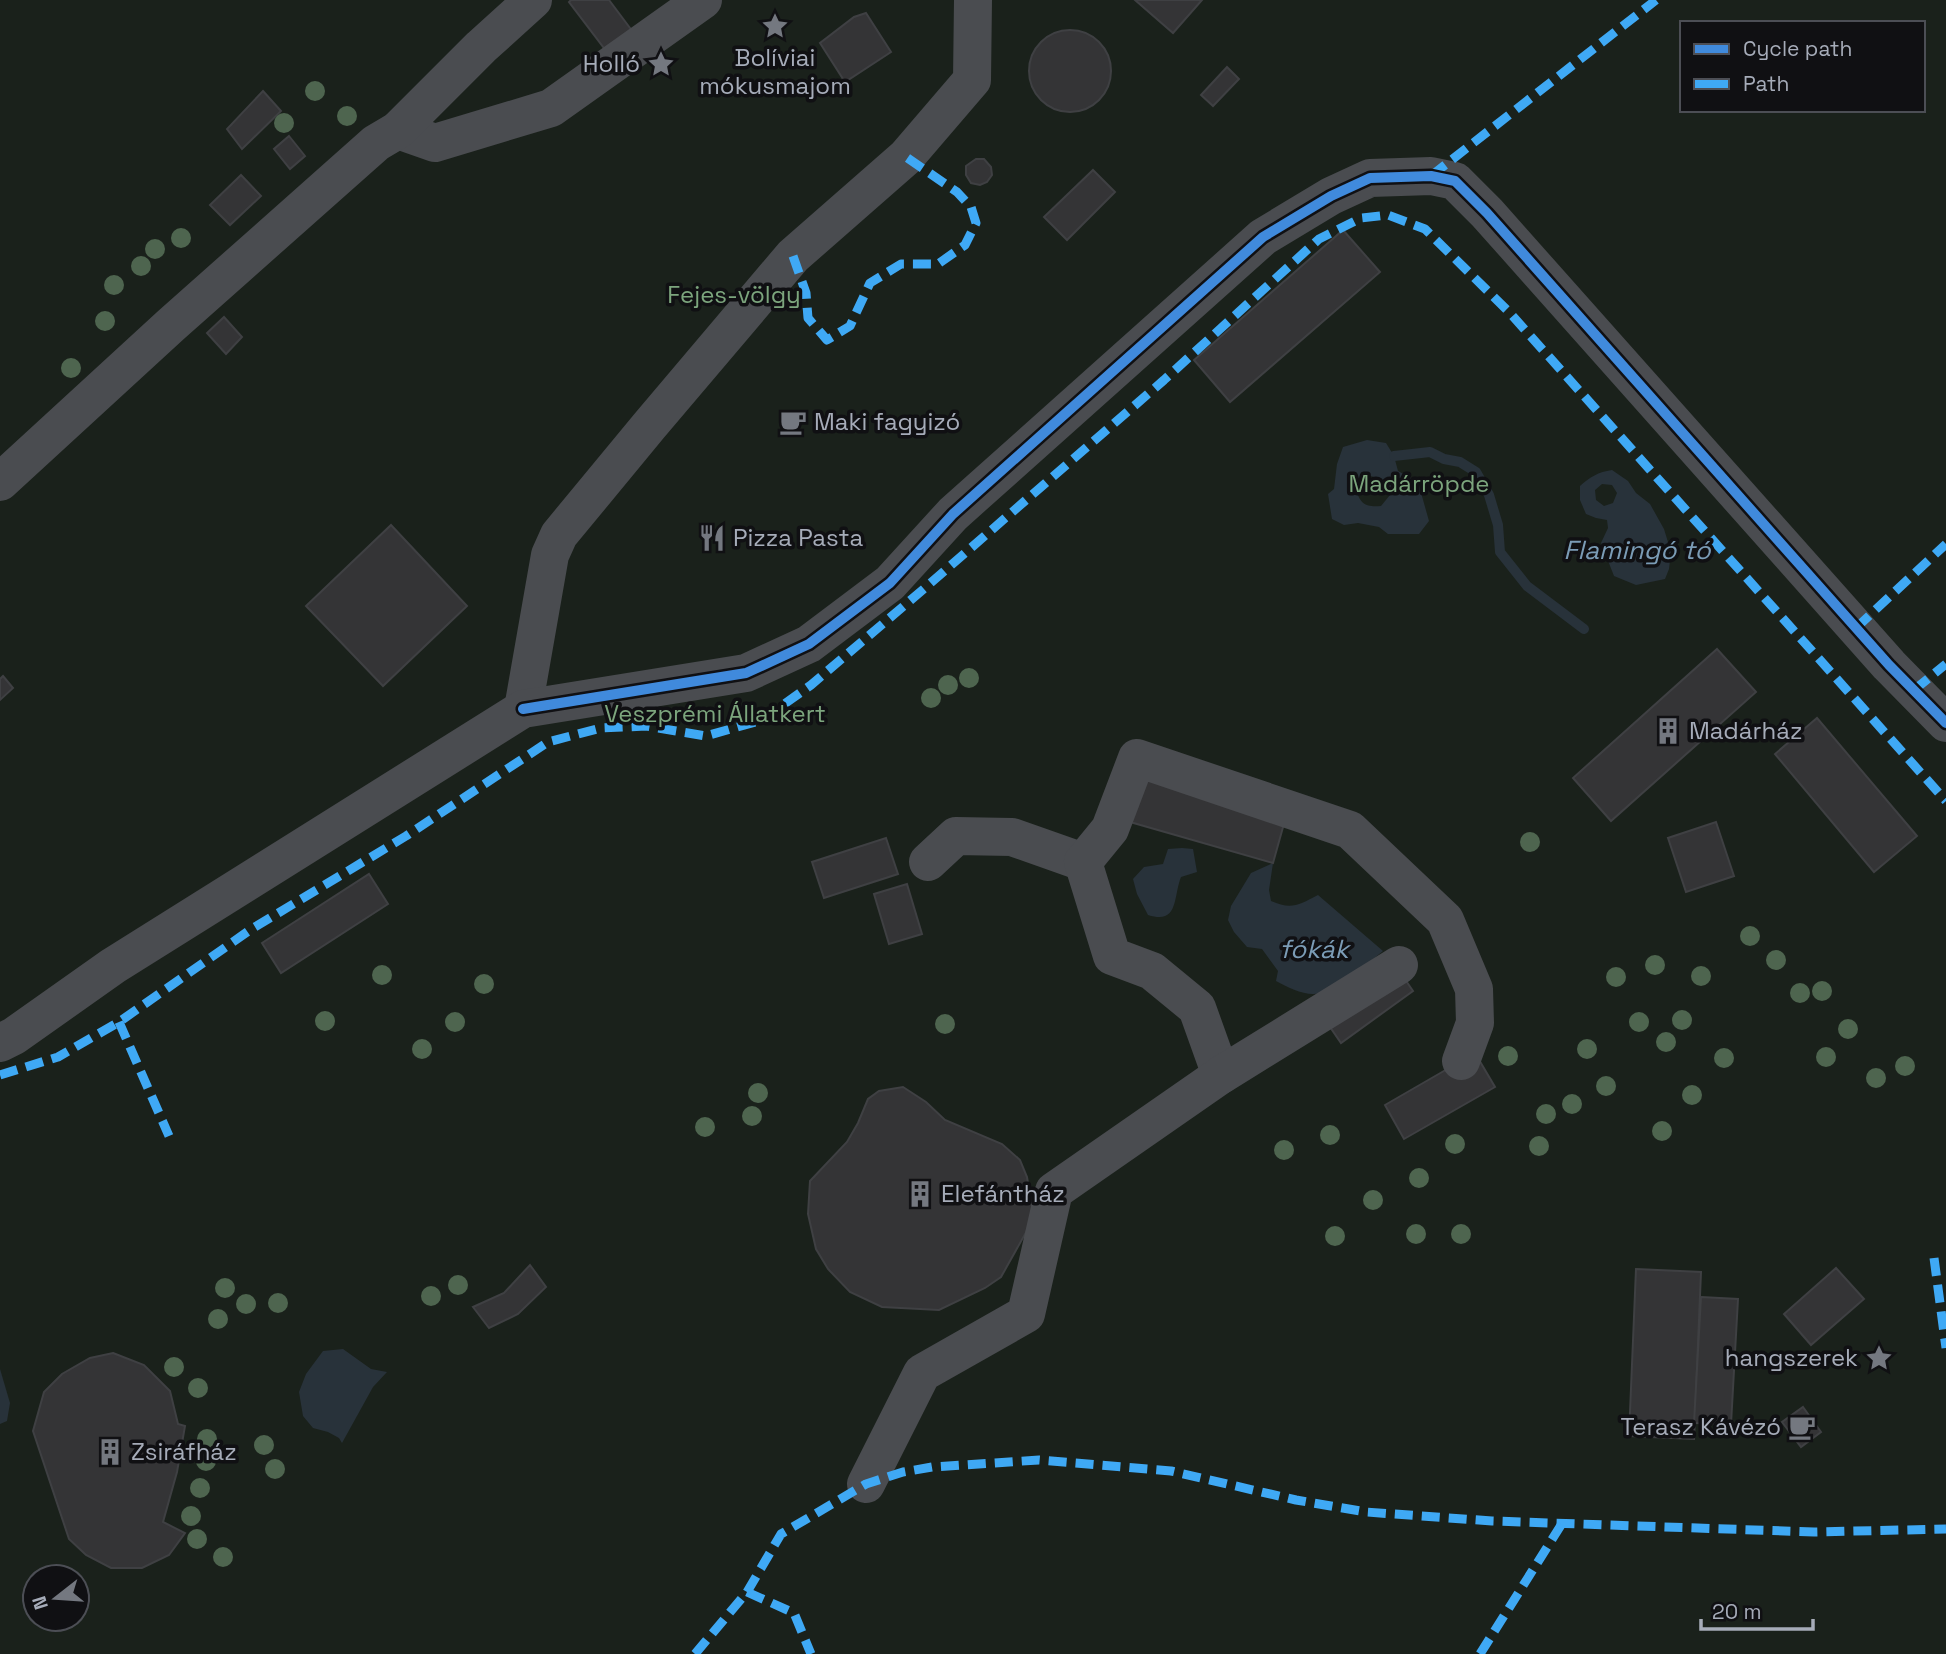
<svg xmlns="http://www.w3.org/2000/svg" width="1946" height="1654" font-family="'Space Grotesk',sans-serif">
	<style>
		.green { fill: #1a211b; fill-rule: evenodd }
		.water { fill: #28323a; fill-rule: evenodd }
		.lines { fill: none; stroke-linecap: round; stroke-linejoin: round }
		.stream { stroke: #28323a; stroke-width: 10 }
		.building { fill: #343436; stroke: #3f4043; stroke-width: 2 }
		.minor { stroke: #4a4c50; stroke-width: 38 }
		.quiet { stroke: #3fa9f5; stroke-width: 9; stroke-dasharray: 18 9; stroke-linecap: butt }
		.cycleway-casing { stroke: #101013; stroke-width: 15 }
		.cycleway { stroke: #408adc; stroke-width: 10 }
		.tree { fill: #4e654f }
		.labels { text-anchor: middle; stroke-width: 7; stroke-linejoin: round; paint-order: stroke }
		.poi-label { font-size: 24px; fill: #a6acb9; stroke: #101013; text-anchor: start }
		.park-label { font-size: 24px; fill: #7ca57d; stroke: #101013 }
		.water-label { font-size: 26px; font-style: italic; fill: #7b9cb6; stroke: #101013 }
	</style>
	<rect width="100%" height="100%" fill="#161617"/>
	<path class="green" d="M0,0H1946V1654H0ZM1682,23H1923V110H1682ZM35,1577H77V1619H35Z"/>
	<g class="water">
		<path d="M1367,440L1386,443L1394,456L1398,471L1418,482L1429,521L1419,534H1388L1379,527L1358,523L1344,525L1332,519L1328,494L1334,489L1337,464L1343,447ZM1363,475C1377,476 1385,481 1390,495L1381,506C1366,507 1361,505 1356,490Z"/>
		<path d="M1612,470L1628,481L1636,493L1650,504L1664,529L1671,552L1669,569L1665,579L1636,585L1614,576L1601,543L1608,528L1607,520L1596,518L1586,514L1580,500V486C1590,477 1598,472 1612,470ZM1602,484L1612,485L1617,493L1613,503L1604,506L1596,500L1595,490Z"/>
		<path d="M1182,848L1193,849L1197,872L1181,877C1173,897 1179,925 1148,915L1137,894L1133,879L1144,867L1163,864L1168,849Z"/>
		<path d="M1273,863L1269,890L1271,901C1291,910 1299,905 1318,895L1383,951C1366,965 1335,994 1313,994C1301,994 1287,987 1276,981L1278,971L1262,949L1247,947L1234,932L1228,920L1231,906L1251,873Z"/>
		<polygon points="343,1349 371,1369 387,1372 373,1387 342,1443 339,1438 328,1432 313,1428 303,1416 299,1392 306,1374 323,1351"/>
		<polygon points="0,1369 10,1403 7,1421 0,1424"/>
	</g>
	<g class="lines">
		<polyline class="stream" points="1394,456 1430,452 1444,459 1460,462 1476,472 1489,495 1498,525 1500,552 1527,586 1584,629"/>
	</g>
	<g class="building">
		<polygon points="571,0 609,0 633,32 607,52 569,2"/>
		<polygon points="1135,0 1202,0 1173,33"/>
		<polygon points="866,13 891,52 845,82 820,43 854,17"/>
		<circle cx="1070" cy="71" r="41"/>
		<polygon points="1227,67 1239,79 1213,106 1201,95"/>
		<polygon points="263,91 281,111 242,149 227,129"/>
		<polygon points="289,136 305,156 290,169 274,149"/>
		<polygon points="976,159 984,159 991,167 992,175 987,182 980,185 971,183 966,175 966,166"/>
		<polygon points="1093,170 1115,192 1067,240 1044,217"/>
		<polygon points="241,175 261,196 230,225 210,205"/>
		<polygon points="1343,230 1380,272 1230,402 1194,360"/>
		<polygon points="224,317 242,337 226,354 207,333"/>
		<polygon points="391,525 467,606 383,686 306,606"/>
		<polygon points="1717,649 1756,692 1611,821 1573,778"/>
		<polygon points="3,676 13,688 0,700 0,679"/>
		<polygon points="1817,718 1917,836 1874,872 1775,754"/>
		<polygon points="1142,778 1285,820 1273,863 1130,822"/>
		<polygon points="1716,822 1734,876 1686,892 1668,838"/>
		<polygon points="886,838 898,874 824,898 812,862"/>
		<polygon points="369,874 388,904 281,973 262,943"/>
		<polygon points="907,884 922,934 889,944 874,894"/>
		<polygon points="1402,975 1413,991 1341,1043 1330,1027"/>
		<polygon points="1475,1053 1495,1087 1404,1139 1385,1105"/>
		<polygon points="903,1087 926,1102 945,1120 1002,1144 1020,1160 1027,1177 1032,1207 1029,1227 1001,1277 985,1288 939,1310 882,1307 850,1292 828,1269 816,1249 808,1214 810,1181 847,1142 858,1123 868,1099 879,1091"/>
		<polygon points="530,1265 546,1287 518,1314 489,1328 473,1307 504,1293"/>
		<polygon points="1836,1268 1864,1299 1811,1345 1784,1314"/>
		<polygon points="1636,1269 1701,1272 1694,1439 1629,1436"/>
		<polygon points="1701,1297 1738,1299 1731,1424 1694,1423"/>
		<polygon points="113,1353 144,1365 170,1391 178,1424 185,1426 177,1472 163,1522 185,1533 169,1555 142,1568 111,1568 86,1555 69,1539 33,1431 44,1392 62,1374 90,1358"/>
		<polygon points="1803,1407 1821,1432 1801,1447 1782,1422"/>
	</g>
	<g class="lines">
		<g class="minor">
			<polyline points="398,130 435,143 551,108 703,0"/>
			<polyline points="0,482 171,325 376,143 398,130 481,47 533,0"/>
			<polyline points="523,709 550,555 559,535 649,426 793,256 906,157 972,80 973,0"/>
			<polyline points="928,862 956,836 1012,837 1083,862"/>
			<polyline points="0,1043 14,1036 113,966 523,709 746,673 809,644 890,583 953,514 1263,237 1331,196 1370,178 1431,176 1455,181 1487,213 1889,665 1946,723"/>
			<polyline points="1221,1075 1197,1008 1152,971 1112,956 1083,862 1110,829 1137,758 1350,830 1445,920 1474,989 1475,1023 1461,1061"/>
			<polyline points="866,1484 922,1373 1026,1314 1054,1191 1221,1075 1399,965"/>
		</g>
		<g class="quiet">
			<polyline points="1431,176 1656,0"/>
			<polyline points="793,256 806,293 808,318 827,340 850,326 870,283 901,264 938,264 965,245 976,223 971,207 957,192 906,157"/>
			<polyline points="1856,628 1946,544"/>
			<polyline points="1914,690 1946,664"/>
			<polyline points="119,1022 169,1136"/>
			<polyline points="0,1075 58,1057 119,1022 250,930 406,836 548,742 601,728 646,726 706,736 762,720 811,685 926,587 1164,380 1319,239 1361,218 1388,215 1425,229 1509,312 1946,801"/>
			<polyline points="1934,1258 1946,1348"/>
			<polyline points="747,1592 794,1613 811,1654"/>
			<polyline points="695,1654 747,1592 781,1534 866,1484 903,1472 932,1467 1039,1460 1171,1471 1296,1500 1366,1512 1492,1521 1814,1532 1946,1529"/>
			<polyline points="1480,1654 1563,1522"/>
		</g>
		<defs>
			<polyline id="cycleway" points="523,709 746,673 809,644 890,583 953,514 1263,237 1331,196 1370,178 1431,176 1455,181 1487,213 1889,665 1946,723"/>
		</defs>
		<use href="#cycleway" class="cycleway-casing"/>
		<use href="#cycleway" class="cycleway"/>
	</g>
	<g class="tree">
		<circle cx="315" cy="91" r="10"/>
		<circle cx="347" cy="116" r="10"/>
		<circle cx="284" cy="123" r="10"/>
		<circle cx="181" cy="238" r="10"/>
		<circle cx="155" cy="249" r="10"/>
		<circle cx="141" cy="266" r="10"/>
		<circle cx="114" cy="285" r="10"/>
		<circle cx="105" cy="321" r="10"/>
		<circle cx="71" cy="368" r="10"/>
		<circle cx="969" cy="678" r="10"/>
		<circle cx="948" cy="685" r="10"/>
		<circle cx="931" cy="698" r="10"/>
		<circle cx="1530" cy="842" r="10"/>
		<circle cx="1750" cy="936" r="10"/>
		<circle cx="1776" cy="960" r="10"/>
		<circle cx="1655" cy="965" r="10"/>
		<circle cx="382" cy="975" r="10"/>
		<circle cx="1701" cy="976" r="10"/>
		<circle cx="1616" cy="977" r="10"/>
		<circle cx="484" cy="984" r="10"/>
		<circle cx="1822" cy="991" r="10"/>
		<circle cx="1800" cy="993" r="10"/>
		<circle cx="1682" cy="1020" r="10"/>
		<circle cx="325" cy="1021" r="10"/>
		<circle cx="455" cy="1022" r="10"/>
		<circle cx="1639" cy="1022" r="10"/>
		<circle cx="945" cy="1024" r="10"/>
		<circle cx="1848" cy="1029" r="10"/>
		<circle cx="1666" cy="1042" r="10"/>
		<circle cx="422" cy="1049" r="10"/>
		<circle cx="1587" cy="1049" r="10"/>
		<circle cx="1508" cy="1056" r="10"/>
		<circle cx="1826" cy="1057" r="10"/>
		<circle cx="1724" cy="1058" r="10"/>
		<circle cx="1905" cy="1066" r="10"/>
		<circle cx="1876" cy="1078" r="10"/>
		<circle cx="1606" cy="1086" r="10"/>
		<circle cx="758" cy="1093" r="10"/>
		<circle cx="1692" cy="1095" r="10"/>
		<circle cx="1572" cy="1104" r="10"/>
		<circle cx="1546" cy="1114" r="10"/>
		<circle cx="752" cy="1116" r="10"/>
		<circle cx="705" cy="1127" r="10"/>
		<circle cx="1662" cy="1131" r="10"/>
		<circle cx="1330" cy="1135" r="10"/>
		<circle cx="1455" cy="1144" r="10"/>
		<circle cx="1539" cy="1146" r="10"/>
		<circle cx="1284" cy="1150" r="10"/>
		<circle cx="1419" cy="1178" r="10"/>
		<circle cx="1373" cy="1200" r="10"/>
		<circle cx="1416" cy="1234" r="10"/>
		<circle cx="1461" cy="1234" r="10"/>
		<circle cx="1335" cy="1236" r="10"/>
		<circle cx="458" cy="1285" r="10"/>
		<circle cx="225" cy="1288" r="10"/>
		<circle cx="431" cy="1296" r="10"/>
		<circle cx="278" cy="1303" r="10"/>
		<circle cx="246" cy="1304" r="10"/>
		<circle cx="218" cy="1319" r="10"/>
		<circle cx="174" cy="1367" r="10"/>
		<circle cx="198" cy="1388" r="10"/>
		<circle cx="207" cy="1439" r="10"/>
		<circle cx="264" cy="1445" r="10"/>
		<circle cx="206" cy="1461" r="10"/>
		<circle cx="275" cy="1469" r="10"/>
		<circle cx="200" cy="1488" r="10"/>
		<circle cx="191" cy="1516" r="10"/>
		<circle cx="197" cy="1539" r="10"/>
		<circle cx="223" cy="1557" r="10"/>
	</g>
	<defs>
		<symbol id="sight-bare" viewBox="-9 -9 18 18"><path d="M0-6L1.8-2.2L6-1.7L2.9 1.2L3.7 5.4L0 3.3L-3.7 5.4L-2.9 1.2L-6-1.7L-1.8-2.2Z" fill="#747880" stroke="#101013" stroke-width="2.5" paint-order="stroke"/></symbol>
		<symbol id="cafe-bare" viewBox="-9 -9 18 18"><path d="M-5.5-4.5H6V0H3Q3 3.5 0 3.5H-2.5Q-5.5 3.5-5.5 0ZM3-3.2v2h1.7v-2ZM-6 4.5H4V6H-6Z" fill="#747880" stroke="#101013" stroke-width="2.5" paint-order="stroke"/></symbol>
		<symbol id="restaurant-bare" viewBox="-9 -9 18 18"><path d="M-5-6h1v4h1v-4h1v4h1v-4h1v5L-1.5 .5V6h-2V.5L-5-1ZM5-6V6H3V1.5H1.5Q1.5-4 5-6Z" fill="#747880" stroke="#101013" stroke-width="2.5" paint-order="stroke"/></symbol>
		<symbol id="building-bare" viewBox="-9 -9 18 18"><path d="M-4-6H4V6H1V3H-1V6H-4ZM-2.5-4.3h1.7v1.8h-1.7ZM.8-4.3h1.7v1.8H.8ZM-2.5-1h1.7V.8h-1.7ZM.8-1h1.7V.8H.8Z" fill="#747880" stroke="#101013" stroke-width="2.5" paint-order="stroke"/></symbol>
	</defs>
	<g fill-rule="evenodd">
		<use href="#sight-bare" x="756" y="7" width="38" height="38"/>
		<use href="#sight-bare" x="642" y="45" width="38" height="38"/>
		<use href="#cafe-bare" x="774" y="403" width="38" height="38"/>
		<use href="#restaurant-bare" x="693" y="519" width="38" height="38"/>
		<use href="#building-bare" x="1649" y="712" width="38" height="38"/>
		<use href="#building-bare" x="901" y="1175" width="38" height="38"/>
		<use href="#sight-bare" x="1860" y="1339" width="38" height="38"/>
		<use href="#cafe-bare" x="1783" y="1408" width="38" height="38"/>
		<use href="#building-bare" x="91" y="1433" width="38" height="38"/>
	</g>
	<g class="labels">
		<g class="poi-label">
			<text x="775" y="66" text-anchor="middle">Bolíviai<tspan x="775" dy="28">mókusmajom</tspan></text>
			<text x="640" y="72" text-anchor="end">Holló</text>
			<text x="814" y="430">Maki fagyizó</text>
			<text x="733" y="546">Pizza Pasta</text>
			<text x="1689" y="739">Madárház</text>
			<text x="941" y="1202">Elefántház</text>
			<text x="1858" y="1366" text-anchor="end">hangszerek</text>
			<text x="1781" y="1435" text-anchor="end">Terasz Kávézó</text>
			<text x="131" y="1460">Zsiráfház</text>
		</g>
		<g class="park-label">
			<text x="734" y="303">Fejes-völgy</text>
			<text x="1419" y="492">Madárröpde</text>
			<text x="715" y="722">Veszprémi Állatkert</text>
		</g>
		<g class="water-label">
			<text x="1637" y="559">Flamingó tó</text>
			<text x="1314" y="958">fókák</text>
		</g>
	</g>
	<rect x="1680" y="21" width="245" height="91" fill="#101013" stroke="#4c4e55" stroke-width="2"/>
	<rect x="1694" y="44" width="35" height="10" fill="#408adc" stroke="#4c4e55" stroke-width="2"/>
	<text x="1743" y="56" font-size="21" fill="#a6acb9">Cycle path</text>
	<rect x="1694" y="79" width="35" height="10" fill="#3fa9f5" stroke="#4c4e55" stroke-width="2"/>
	<text x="1743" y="91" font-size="21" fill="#a6acb9">Path</text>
	<g transform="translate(56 1598) rotate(253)"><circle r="33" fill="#101013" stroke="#4c4e55" stroke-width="2"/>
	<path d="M0-5L12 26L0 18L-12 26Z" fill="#747880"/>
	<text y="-10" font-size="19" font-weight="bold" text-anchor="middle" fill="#a6acb9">N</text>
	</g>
	<path d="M1701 1619v10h112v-10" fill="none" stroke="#a6acb9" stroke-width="3.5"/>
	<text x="1712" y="1619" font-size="21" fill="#a6acb9" stroke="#101013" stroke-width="5" paint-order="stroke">20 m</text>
</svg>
